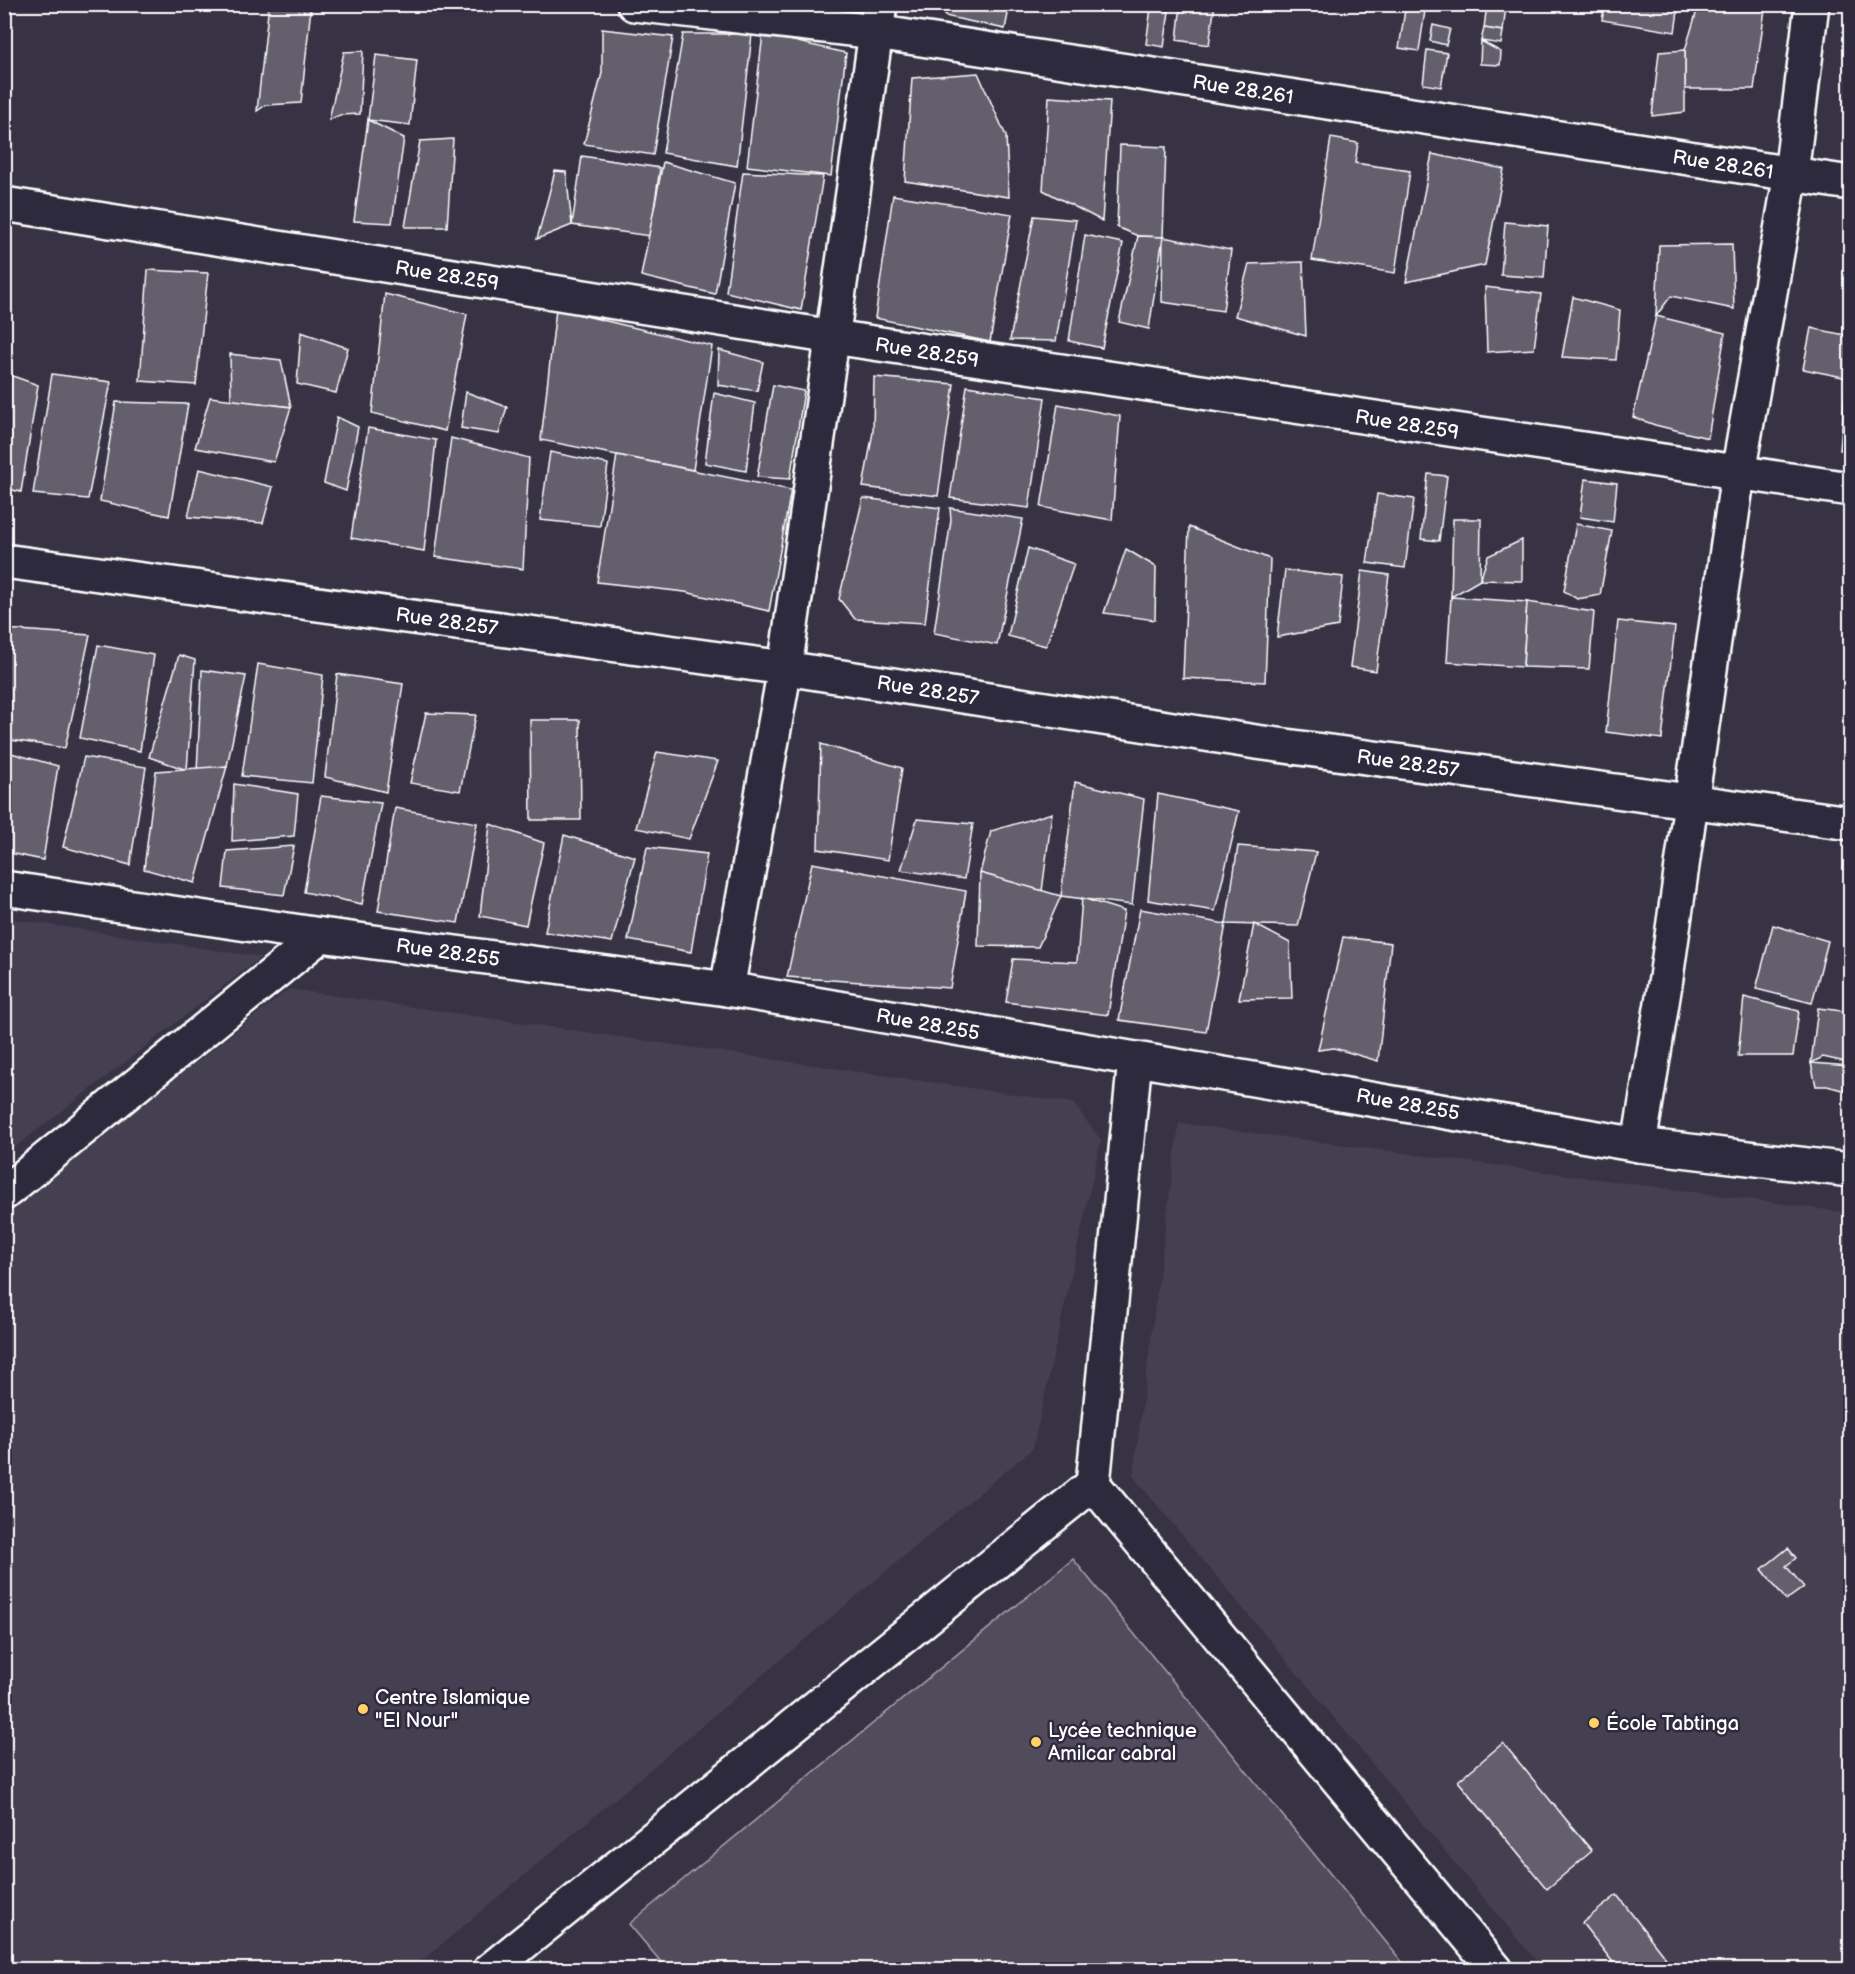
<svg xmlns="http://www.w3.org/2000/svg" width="1855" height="1974" font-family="'Balsamiq Sans',sans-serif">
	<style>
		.built { fill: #444051 }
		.green { fill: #514c5c; stroke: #a8a6ae; stroke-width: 1.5 }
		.building { fill: #635f6d; stroke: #fff; stroke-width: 1.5 }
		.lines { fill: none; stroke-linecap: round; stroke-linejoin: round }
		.minor-casing { stroke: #fff; stroke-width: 38 }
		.minor { stroke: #2f2a3d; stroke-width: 33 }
		.poi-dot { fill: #ffd166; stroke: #2f2a3d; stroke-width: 2 }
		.labels { text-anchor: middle; stroke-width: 5; stroke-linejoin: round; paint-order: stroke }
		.street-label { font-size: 20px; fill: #fff; stroke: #2f2a3d }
		.poi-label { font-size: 20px; fill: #fff; stroke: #2f2a3d; text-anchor: start }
	</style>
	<rect width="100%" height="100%" fill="#373345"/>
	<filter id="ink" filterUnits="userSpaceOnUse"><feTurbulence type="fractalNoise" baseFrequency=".0167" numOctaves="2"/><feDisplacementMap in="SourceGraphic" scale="12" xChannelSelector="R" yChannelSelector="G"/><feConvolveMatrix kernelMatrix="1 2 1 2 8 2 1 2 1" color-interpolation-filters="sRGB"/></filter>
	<g filter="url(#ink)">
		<g class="built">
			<polygon points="5,918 261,957 5,1155"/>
			<polygon points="289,989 1073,1103 1101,1140 1033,1448 412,1969 5,1969 5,1214"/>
			<polygon points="1179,1123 1850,1213 1850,1969 1543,1969 1133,1476"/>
		</g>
		<polygon class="green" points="1073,1559 1408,1969 667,1969 629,1924"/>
		<g class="building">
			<polygon points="269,4 301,4 311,7 301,103 266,105 257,111"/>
			<polygon points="947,4 1010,4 1005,29 945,16"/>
			<polygon points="1181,4 1215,4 1209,45 1177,40"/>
			<polygon points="1406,4 1426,4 1419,51 1399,48"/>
			<polygon points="1487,4 1506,6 1503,31 1484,28"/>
			<polygon points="1605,4 1679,4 1675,32 1602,20"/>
			<polygon points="1699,4 1730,4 1765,9 1754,89 1685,89 1685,50"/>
			<polygon points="1151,8 1169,11 1164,47 1146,44"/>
			<polygon points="1433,25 1450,29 1446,45 1430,41"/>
			<polygon points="1484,28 1503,31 1501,44 1481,41"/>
			<polygon points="602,29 673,37 653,155 584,144 602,73"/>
			<polygon points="683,34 752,34 737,166 663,153"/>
			<polygon points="763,34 846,53 831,176 747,166"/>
			<polygon points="1481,41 1501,52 1500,65 1480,64"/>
			<polygon points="1427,50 1447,53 1441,87 1423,84"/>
			<polygon points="1685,50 1685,112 1652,116 1659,52"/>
			<polygon points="363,51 360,114 340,115 329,120 344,52"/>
			<polygon points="376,55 417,60 410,125 368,120"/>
			<polygon points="978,73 1006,136 1009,197 905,181 912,78"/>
			<polygon points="1850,92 1850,158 1845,157"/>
			<polygon points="1049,97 1110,101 1102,221 1043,190"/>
			<polygon points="368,120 404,138 392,223 354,221"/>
			<polygon points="1331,138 1358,143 1355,163 1410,171 1395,273 1312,260"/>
			<polygon points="453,139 447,227 405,227 420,141"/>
			<polygon points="1120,145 1166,147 1163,237 1138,236 1117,227"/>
			<polygon points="1432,154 1504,169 1485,265 1406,282"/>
			<polygon points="582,156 660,168 650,236 572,225"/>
			<polygon points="663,162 735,183 715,294 641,276"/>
			<polygon points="555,171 566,172 572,225 537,239"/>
			<polygon points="743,172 823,176 801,310 726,292"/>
			<polygon points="893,195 1012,214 990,342 875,318"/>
			<polygon points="1034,216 1076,220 1056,341 1010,340"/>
			<polygon points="1505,222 1548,226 1544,278 1501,275"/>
			<polygon points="1085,235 1123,243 1102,348 1069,341"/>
			<polygon points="1138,236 1163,237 1149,329 1119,322"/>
			<polygon points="1163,237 1231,250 1223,311 1162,302"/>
			<polygon points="1732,244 1734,309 1671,296 1656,316 1659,245"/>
			<polygon points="1303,262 1306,336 1235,316 1249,264"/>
			<polygon points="148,270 208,273 196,385 140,381"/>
			<polygon points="1485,287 1541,294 1534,349 1487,352"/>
			<polygon points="385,294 467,314 445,431 372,413"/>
			<polygon points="1573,297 1620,310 1616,360 1562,357"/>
			<polygon points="556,309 712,346 693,470 541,440"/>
			<polygon points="1656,316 1725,333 1708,438 1655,425 1633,417"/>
			<polygon points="1811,328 1850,336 1850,362 1848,378 1803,369"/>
			<polygon points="301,332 348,348 336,393 297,384"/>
			<polygon points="719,350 763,362 757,391 718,385"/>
			<polygon points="230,354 281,360 291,407 231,400"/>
			<polygon points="4,373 38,385 21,492 4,488"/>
			<polygon points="52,374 111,382 88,499 33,494"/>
			<polygon points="874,377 954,384 938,496 863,487 873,432"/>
			<polygon points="773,385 804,391 790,479 757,477"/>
			<polygon points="967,386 1045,398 1029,508 950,498"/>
			<polygon points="466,392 507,407 499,434 461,428"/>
			<polygon points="714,393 755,403 746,471 705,463"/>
			<polygon points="1845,393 1850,394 1850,450 1840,450"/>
			<polygon points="210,397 291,407 274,462 195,448"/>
			<polygon points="116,402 188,404 169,516 100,501"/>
			<polygon points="1058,404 1120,416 1112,520 1041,507"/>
			<polygon points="337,417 358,427 346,491 324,483"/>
			<polygon points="368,428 436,440 424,551 351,538"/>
			<polygon points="451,438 529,458 523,569 435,557"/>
			<polygon points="550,452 608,464 600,526 540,520"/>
			<polygon points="617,455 791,490 769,611 685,592 597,582"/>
			<polygon points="199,469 273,487 263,523 188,517"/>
			<polygon points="1428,474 1447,476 1439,541 1421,539"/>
			<polygon points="1585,479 1617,483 1613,522 1580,517"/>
			<polygon points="1377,494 1414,499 1405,568 1367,563"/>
			<polygon points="863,498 940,508 925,623 855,619 839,599"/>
			<polygon points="950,508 1023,519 997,645 934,633 951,520"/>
			<polygon points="1453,519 1481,519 1480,580 1451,597"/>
			<polygon points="1576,524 1612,531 1600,595 1577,599 1564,591"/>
			<polygon points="1189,527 1270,559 1265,682 1183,678"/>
			<polygon points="1522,540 1522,581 1480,580 1488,556"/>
			<polygon points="1028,548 1074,564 1046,646 1008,636"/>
			<polygon points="1126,549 1156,567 1155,620 1104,613"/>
			<polygon points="1285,570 1343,577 1338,626 1277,637"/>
			<polygon points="1362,571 1389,575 1376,671 1350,667"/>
			<polygon points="1451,597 1527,602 1523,667 1447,662"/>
			<polygon points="1527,602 1594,612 1589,669 1523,667"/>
			<polygon points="1618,621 1675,627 1662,739 1606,732"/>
			<polygon points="4,629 90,635 65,748 4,739"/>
			<polygon points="98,645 154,655 140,751 80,738"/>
			<polygon points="179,655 195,660 187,770 149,757"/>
			<polygon points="258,664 323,675 312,783 242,776"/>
			<polygon points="202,670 246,676 227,766 197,772"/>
			<polygon points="337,674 403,684 386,792 325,777"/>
			<polygon points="426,713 476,715 460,791 410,783"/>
			<polygon points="530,720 580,720 581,820 531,820"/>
			<polygon points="821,744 902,768 888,860 818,849"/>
			<polygon points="4,751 58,766 43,860 4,852"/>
			<polygon points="657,752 718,761 689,839 636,828"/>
			<polygon points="84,757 146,767 130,865 63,847"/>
			<polygon points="227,766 195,883 144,869 156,771"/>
			<polygon points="1075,782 1144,799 1132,905 1061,896"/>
			<polygon points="234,784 298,794 294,836 232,841"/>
			<polygon points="1158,794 1239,811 1215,911 1148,900"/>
			<polygon points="321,796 381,803 362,904 304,892"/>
			<polygon points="395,808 477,823 458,923 378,911"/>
			<polygon points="1052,813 1042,891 980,873 991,831"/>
			<polygon points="917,819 973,824 964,879 901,870"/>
			<polygon points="490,824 544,843 526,925 480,916"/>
			<polygon points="564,835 635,857 612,942 545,932"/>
			<polygon points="294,846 284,895 223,888 227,851"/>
			<polygon points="1238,846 1316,852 1298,926 1226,924"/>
			<polygon points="647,847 707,854 691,952 628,940"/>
			<polygon points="812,863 966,891 950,988 787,977"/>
			<polygon points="980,873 1061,896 1038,947 978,946"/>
			<polygon points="1082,898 1124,911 1108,1015 1006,1002 1013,959 1077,962"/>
			<polygon points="1140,909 1226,924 1206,1032 1119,1020"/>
			<polygon points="1254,924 1290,943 1292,998 1239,999"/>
			<polygon points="1773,925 1828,941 1812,1003 1756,989"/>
			<polygon points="1343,937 1391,943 1378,1061 1334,1048 1318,1050"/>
			<polygon points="1744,997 1799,1011 1793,1056 1738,1056"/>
			<polygon points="1818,1008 1850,1012 1850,1063 1823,1057 1811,1063"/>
			<polygon points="1811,1063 1850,1066 1850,1092 1827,1086 1816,1086"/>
			<polygon points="1788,1548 1796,1558 1786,1566 1804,1587 1786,1600 1762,1569"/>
			<polygon points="1503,1743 1592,1851 1547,1889 1458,1781"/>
			<polygon points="1617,1895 1675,1970 1619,1970 1582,1923"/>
		</g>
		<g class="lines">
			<defs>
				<g id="minor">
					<polyline points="634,4 876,32 1850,183"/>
					<polyline points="4,204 833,337 1850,489"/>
					<polyline points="4,561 785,668 1256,742 1850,823"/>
					<polyline points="4,888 321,935 727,989 1639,1145 1850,1170"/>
					<polyline points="727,989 785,668 880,4"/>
					<polyline points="1135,1059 1093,1484 1496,1970"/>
					<polyline points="1639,1145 1666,978 1738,473 1791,174 1812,4"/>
					<polyline points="4,1193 321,935"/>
					<polyline points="490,1970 1093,1484"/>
				</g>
			</defs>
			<use href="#minor" class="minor-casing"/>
			<use href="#minor" class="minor"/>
		</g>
	</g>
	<g class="poi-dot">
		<circle cx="363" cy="1709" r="6"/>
		<circle cx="1594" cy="1723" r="6"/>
		<circle cx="1036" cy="1742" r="6"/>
	</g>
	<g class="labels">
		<g class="street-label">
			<text transform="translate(1243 89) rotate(9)" y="7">Rue 28.261</text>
			<text transform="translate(1723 164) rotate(9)" y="7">Rue 28.261</text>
			<text transform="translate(447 275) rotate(9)" y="7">Rue 28.259</text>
			<text transform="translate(927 352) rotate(9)" y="7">Rue 28.259</text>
			<text transform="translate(1407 424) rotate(9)" y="7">Rue 28.259</text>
			<text transform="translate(447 621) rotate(8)" y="7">Rue 28.257</text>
			<text transform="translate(928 690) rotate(9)" y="7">Rue 28.257</text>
			<text transform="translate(1408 763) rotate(8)" y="7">Rue 28.257</text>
			<text transform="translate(448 952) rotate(8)" y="7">Rue 28.255</text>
			<text transform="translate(928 1024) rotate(10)" y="7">Rue 28.255</text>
			<text transform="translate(1408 1104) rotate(10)" y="7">Rue 28.255</text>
		</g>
		<g class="poi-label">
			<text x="375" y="1704">Centre Islamique<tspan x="375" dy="23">"El Nour"</tspan></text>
			<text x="1606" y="1730">École Tabtinga</text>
			<text x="1048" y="1737">Lycée technique<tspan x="1048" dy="23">Amilcar cabral</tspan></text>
		</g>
	</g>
	<rect width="1855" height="1974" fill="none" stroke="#2f2a3d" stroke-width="24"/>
	<rect x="12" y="12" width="1831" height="1950" fill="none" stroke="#fff" stroke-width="2" filter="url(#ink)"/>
</svg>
